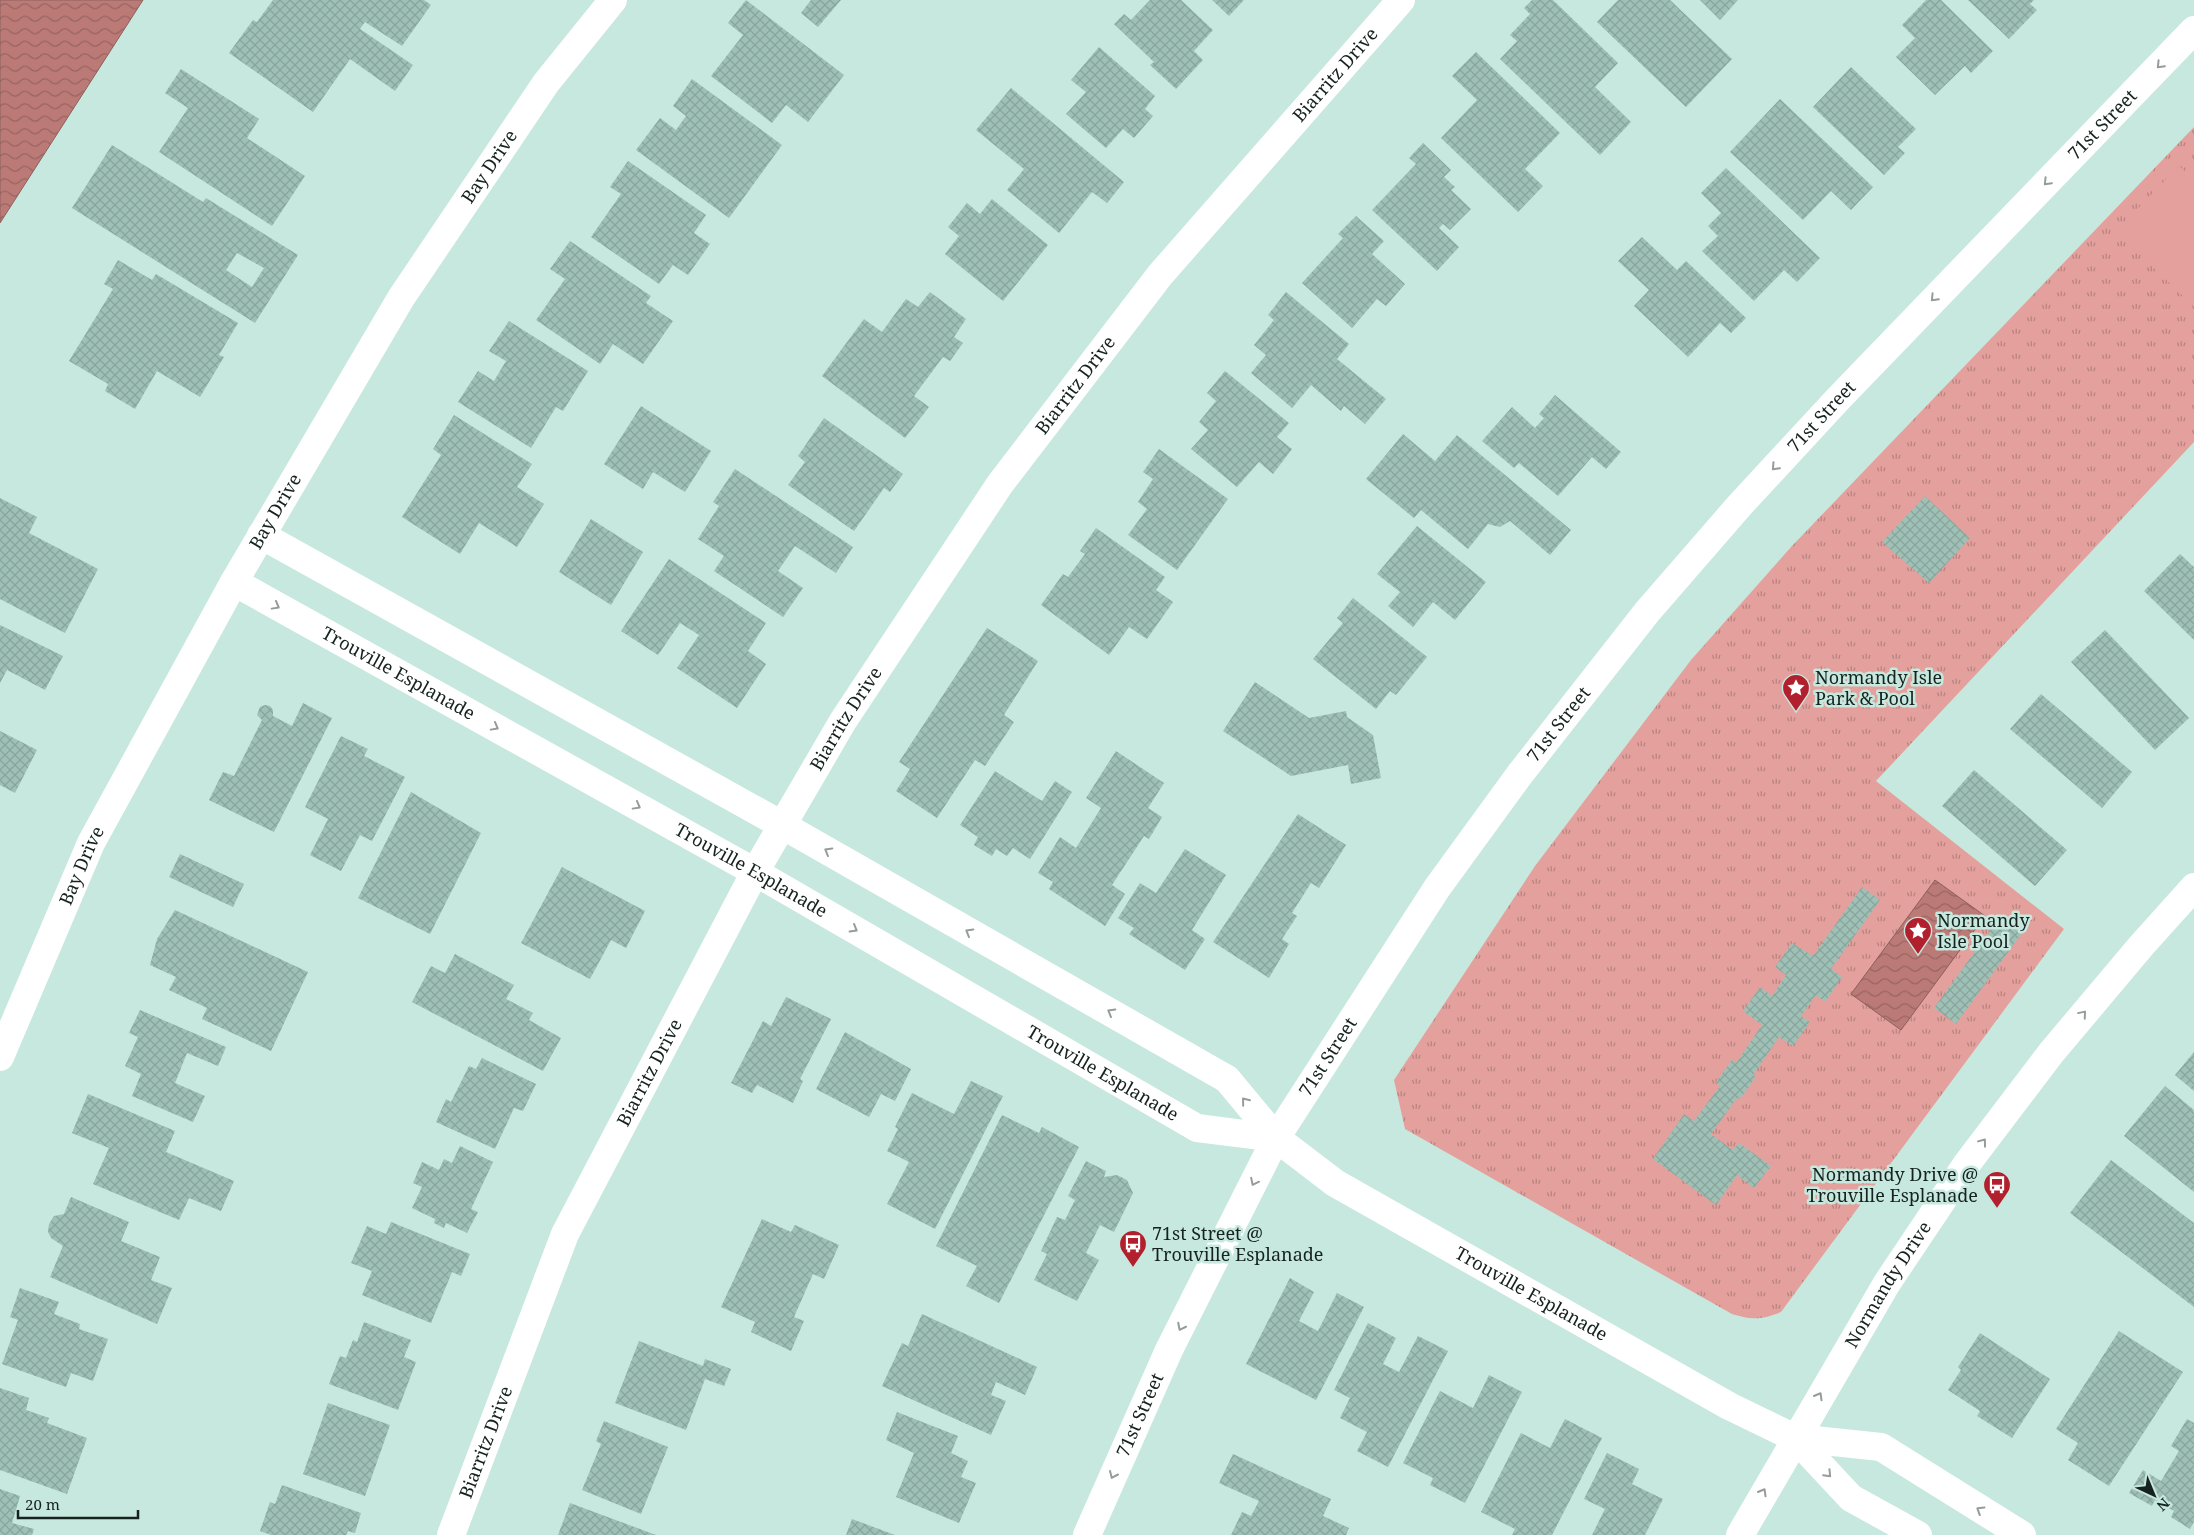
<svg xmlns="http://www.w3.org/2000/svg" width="2194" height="1535" font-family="'Noto Serif',serif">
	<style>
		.grass { fill: url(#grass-tufts) }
		.garden { fill: #e4a09c }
		.water { fill: url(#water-waves); stroke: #8a605c }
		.building { fill: url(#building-cross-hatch); fill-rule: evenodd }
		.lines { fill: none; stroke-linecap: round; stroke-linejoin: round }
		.minor { stroke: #fff; stroke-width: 28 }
		.major { stroke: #fff; stroke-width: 28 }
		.oneway { stroke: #969c9a }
		.labels { text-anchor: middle; stroke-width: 5; stroke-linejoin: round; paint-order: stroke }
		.street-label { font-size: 18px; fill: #15221e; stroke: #c7e8de }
		.poi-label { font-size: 18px; fill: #15221e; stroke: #c7e8de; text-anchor: start }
	</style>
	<defs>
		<pattern id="grass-tufts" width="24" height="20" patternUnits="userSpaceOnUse" patternTransform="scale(1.25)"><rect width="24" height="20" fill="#e4a09c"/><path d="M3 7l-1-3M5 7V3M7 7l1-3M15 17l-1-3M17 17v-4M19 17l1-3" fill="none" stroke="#b8827f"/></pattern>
		<pattern id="water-waves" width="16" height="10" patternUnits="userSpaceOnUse" patternTransform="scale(1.25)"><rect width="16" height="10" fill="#bc7a77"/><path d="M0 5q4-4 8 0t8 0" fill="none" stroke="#986461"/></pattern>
		<pattern id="building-cross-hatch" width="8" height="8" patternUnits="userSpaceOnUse" patternTransform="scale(1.25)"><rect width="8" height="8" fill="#9fc0b6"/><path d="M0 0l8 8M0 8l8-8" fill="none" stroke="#88a59c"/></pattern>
	</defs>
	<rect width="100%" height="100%" fill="#c7e8de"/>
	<path class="grass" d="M2194,127V442L1876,781L2064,929L1781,1312C1761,1320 1752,1320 1732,1314L1405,1129L1394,1080L1535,866L1691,660L1792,546Z"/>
	<polygon class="garden" points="2179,166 2194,180 2194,307 2116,231"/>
	<g class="water">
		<polygon points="0,0 143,0 0,223"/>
		<polygon points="1935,880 1985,916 1901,1030 1851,994"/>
	</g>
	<g class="building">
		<polygon points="273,0 424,0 431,5 402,46 365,22 360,29 413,65 395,91 350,59 313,112 229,53 253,20 257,22"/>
		<polygon points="746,0 844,75 808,122 786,105 772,123 711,76 743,35 728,23"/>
		<polygon points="811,0 841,0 818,27 801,13"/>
		<polygon points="1150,0 1181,0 1213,30 1194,51 1203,60 1176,89 1150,65 1154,62 1114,24 1124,14 1131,20"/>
		<polygon points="1212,0 1244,0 1229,16"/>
		<polygon points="1532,0 1553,0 1618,63 1595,87 1631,122 1600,155 1500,59 1517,41 1510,35 1530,14 1524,8"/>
		<polygon points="1618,0 1670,0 1732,59 1686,107 1597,22"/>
		<polygon points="1700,0 1738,0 1720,20"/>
		<polygon points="1926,0 1941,0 1993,51 1971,73 1965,66 1935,95 1896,57 1915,38 1902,25"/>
		<polygon points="1968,0 2034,0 2030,4 2037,10 2009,39"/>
		<polygon points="1099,47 1155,96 1145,109 1153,116 1134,138 1123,129 1106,148 1066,114 1086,92 1071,80"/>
		<polygon points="1476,52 1560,133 1525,169 1543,186 1518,212 1441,138 1477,100 1452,76"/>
		<polygon points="1851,67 1916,129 1898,147 1905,153 1884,175 1813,107"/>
		<polygon points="181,69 259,119 247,138 305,176 272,226 159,152 188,108 165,93"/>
		<polygon points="692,79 782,145 729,218 636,150 660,118 676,130 686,116 673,106"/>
		<polygon points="1011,88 1124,182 1107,203 1092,192 1059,233 1007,190 1024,169 976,130"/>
		<polygon points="1780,99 1873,187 1851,210 1831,191 1803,220 1730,152"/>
		<polygon points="1423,143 1451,170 1444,177 1455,187 1451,190 1471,209 1450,230 1443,224 1439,228 1459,247 1437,271 1372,210 1416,164 1409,158"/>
		<path d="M112,145L203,202L206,198L298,255L255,323L72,208ZM237,253L264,268L252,287L226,270Z"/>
		<polygon points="628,161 706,215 694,233 710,244 688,275 673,265 659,284 591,237 621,194 610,187"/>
		<polygon points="1726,168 1820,258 1797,282 1784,270 1754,301 1702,251 1718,236 1708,226 1721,213 1701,193"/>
		<polygon points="992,199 1048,245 1003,301 945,254 959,236 948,227 967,203 980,214"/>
		<polygon points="1356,216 1384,241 1372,254 1405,284 1386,306 1377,299 1352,328 1302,283 1343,238 1338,234"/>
		<polygon points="1642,237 1677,270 1686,261 1746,318 1731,333 1720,323 1688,357 1634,306 1649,290 1618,261"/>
		<polygon points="570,241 651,296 646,303 673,321 643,364 613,344 600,364 536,320 565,279 550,269"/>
		<polygon points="118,260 152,280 156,274 238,323 219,355 224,357 200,397 157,371 135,409 105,391 108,384 69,361 113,289 104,284"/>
		<polygon points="930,292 966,319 954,337 963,343 950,361 943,357 914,396 929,407 905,438 822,376 864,319 882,332 906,299 918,307"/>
		<polygon points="1286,292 1349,344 1337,359 1386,399 1365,424 1344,406 1341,411 1311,385 1292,408 1251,373 1266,355 1254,345 1274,320 1268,315"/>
		<polygon points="509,321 588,371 563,411 556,407 531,448 458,402 478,371 494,381 506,361 489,351"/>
		<polygon points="1225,371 1289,423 1277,437 1292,449 1273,474 1259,462 1237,487 1191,449 1208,430 1199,422 1216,401 1207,393"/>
		<polygon points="1555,395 1621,452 1606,469 1592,457 1558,496 1519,463 1514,468 1482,441 1512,407 1535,428 1544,418 1539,414"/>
		<polygon points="641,406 711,451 685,492 653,472 643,489 604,464"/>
		<polygon points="454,415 532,464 517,487 544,504 517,547 479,523 460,554 402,517 441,455 433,449"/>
		<polygon points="824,418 903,474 890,492 884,488 854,531 788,485 805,462 798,456"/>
		<polygon points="1403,434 1435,461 1457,435 1571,530 1550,555 1510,521 1500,527 1488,524 1468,549 1421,510 1414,518 1366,479"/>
		<polygon points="1159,449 1228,499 1177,570 1128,535 1147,509 1138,502 1153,479 1143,472"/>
		<polygon points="735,469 853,547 836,573 795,546 778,571 803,588 783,617 714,571 724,556 698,539 719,506 713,502"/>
		<polygon points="1925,496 1970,538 1929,583 1882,542"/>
		<polygon points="0,498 37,517 29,533 98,569 65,633 0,599"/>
		<polygon points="591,519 643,552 611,605 559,572"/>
		<polygon points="1417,526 1486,582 1455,620 1433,602 1413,627 1388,606 1400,592 1377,574"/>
		<polygon points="1096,528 1165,577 1156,590 1173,602 1147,639 1129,627 1109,655 1041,605 1063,574 1068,577 1085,554 1080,551"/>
		<polygon points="2180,554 2194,567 2194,640 2144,591"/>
		<polygon points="669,559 766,623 748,651 766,664 737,708 677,668 699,635 680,623 658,655 621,631"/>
		<polygon points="1353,598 1427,657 1396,695 1390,691 1376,709 1313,659 1343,623 1337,618"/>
		<polygon points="0,625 63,656 45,690 7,670 0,683"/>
		<polygon points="987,628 1038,661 1004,715 1014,722 985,766 975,760 937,818 896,791 910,769 899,762"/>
		<polygon points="2105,630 2189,718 2155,750 2071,662"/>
		<polygon points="1255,682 1309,718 1346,711 1347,717 1373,735 1381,778 1351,784 1348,765 1291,776 1223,731"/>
		<polygon points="2041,694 2132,772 2102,808 2010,729"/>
		<polygon points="303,703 332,718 274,832 209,800 223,772 234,776 262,720 257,715 260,707 265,705 270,706 273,710 273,716 292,726"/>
		<polygon points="0,731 37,750 15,793 0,785"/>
		<polygon points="341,736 368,749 364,756 405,777 372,841 360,835 341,871 310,855 328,819 305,807"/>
		<polygon points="1116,751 1164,783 1148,808 1162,817 1149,839 1144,836 1112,885 1125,894 1105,926 1049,889 1053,882 1038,873 1060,837 1076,848 1101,808 1086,798"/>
		<polygon points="1974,770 2067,850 2035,886 1942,806"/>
		<polygon points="995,771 1042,801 1055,781 1072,792 1030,859 1013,848 1007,856 996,849 992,856 974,845 978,837 960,825"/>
		<polygon points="411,792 481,833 430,934 358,898"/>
		<polygon points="1298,814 1346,845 1319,888 1311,883 1292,913 1297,916 1282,939 1289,944 1269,978 1213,942"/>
		<polygon points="1185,849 1226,875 1192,930 1205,939 1185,970 1129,934 1134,928 1118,918 1140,883 1156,893"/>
		<polygon points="180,854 244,884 233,907 169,877"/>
		<polygon points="562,867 645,911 626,948 611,940 590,979 521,943"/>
		<polygon points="1862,887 1880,900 1831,969 1842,977 1825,1002 1816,995 1801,1016 1810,1022 1793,1046 1779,1037 1753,1075 1756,1077 1740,1099 1737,1098 1711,1134 1733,1150 1739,1143 1771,1166 1754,1188 1737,1175 1716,1205 1653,1159 1684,1114 1694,1121 1720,1086 1716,1082 1732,1060 1736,1063 1762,1025 1743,1011 1760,987 1772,996 1786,975 1775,967 1792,943 1813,956"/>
		<polygon points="175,910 308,972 271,1051 202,1019 207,1008 169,990 176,977 150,965 157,939"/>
		<polygon points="2000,917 2022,933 1956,1024 1934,1008"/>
		<polygon points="455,954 514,985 506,999 533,1013 529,1020 561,1038 543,1071 412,1002 431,966 445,973"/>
		<polygon points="786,997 831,1019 800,1079 803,1081 793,1103 757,1085 752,1093 731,1083 763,1021 771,1026"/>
		<polygon points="140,1010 226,1047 218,1066 187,1053 175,1083 205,1096 193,1122 132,1096 141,1074 125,1066 138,1037 129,1033"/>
		<polygon points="845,1032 911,1069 895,1101 881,1094 869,1117 816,1089"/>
		<polygon points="2194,1052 2194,1091 2175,1075"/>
		<polygon points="482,1058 536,1084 523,1111 514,1108 495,1149 436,1122 446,1099 451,1102 469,1066 476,1069"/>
		<polygon points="971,1081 1003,1096 935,1229 887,1204 909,1162 887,1151 898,1129 895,1127 912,1093 954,1114"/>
		<polygon points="2165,1086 2194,1110 2194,1192 2124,1136"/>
		<polygon points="88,1094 175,1131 166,1152 234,1181 221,1211 189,1198 179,1220 93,1184 109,1148 72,1133"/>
		<polygon points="1002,1115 1039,1133 1042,1127 1079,1147 999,1303 966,1286 977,1266 936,1246"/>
		<polygon points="460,1146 493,1162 471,1209 478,1212 467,1233 446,1223 444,1228 434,1223 435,1219 412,1208 422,1187 413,1183 422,1162 439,1170 444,1159 452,1163"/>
		<polygon points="2111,1160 2194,1223 2194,1307 2070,1213"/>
		<polygon points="1086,1161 1106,1171 1104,1177 1117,1175 1127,1180 1133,1193 1114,1232 1100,1225 1086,1253 1099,1260 1077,1301 1034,1280 1047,1254 1041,1251 1057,1217 1065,1220 1075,1200 1068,1196"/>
		<polygon points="71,1197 129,1222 121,1241 160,1257 151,1280 172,1288 157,1324 50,1277 63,1246 51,1238 48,1232 49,1224 54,1216 64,1214"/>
		<polygon points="762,1219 791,1232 795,1225 839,1245 824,1279 813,1274 794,1317 804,1321 791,1351 751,1332 755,1322 721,1307"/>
		<polygon points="391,1222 470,1254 461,1276 452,1272 431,1323 362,1295 372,1271 351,1263 367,1226 386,1234"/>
		<polygon points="1290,1278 1314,1292 1299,1321 1318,1331 1337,1293 1364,1307 1316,1400 1246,1364"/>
		<polygon points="20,1288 59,1302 54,1314 80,1324 79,1329 108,1339 93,1381 71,1373 66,1387 2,1364 18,1320 10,1317"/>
		<polygon points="922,1314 1037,1367 1025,1395 996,1382 991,1395 1006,1401 991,1435 882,1386 902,1343 908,1346"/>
		<polygon points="364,1322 411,1340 404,1357 416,1362 398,1410 329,1384 340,1356 346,1358 353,1340 357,1342"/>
		<polygon points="1368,1323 1396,1338 1383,1364 1399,1372 1418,1336 1448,1351 1388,1467 1357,1451 1367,1432 1340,1418 1350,1398 1334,1390"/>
		<polygon points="2119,1331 2183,1372 2109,1486 2068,1460 2078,1443 2056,1429"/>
		<polygon points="1980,1333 2050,1379 2012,1438 1977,1416 1980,1411 1948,1390 1961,1370 1958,1367"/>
		<polygon points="639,1341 703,1366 705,1359 731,1369 724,1386 705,1379 686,1430 615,1403"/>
		<polygon points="1489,1375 1522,1392 1465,1503 1430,1485 1433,1478 1403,1463 1440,1391 1473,1408"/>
		<polygon points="0,1388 29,1398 26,1410 49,1418 47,1423 87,1438 67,1494 0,1470"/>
		<polygon points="328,1403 390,1425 365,1496 303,1474"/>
		<polygon points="897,1412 958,1436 951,1453 968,1461 961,1477 976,1483 959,1523 896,1497 914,1453 886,1440"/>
		<polygon points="1565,1419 1602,1438 1552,1535 1512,1535 1515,1529 1481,1512 1521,1433 1550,1448"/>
		<polygon points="2187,1419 2194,1423 2194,1522 2190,1529 2171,1517 2174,1511 2155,1500 2152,1506 2129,1493 2143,1470 2161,1481 2179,1451 2171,1446"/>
		<polygon points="604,1421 668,1447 641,1514 582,1490 601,1444 596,1441"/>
		<polygon points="1607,1453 1639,1469 1632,1484 1663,1499 1645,1535 1592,1535 1605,1509 1584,1499"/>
		<polygon points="1233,1454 1331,1499 1323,1516 1349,1528 1346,1535 1231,1535 1242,1512 1251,1516 1259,1501 1219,1483"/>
		<polygon points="282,1485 361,1513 355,1533 348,1531 346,1535 271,1535 260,1531 270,1502 275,1504"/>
		<polygon points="0,1489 20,1496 12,1523 34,1529 32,1535 0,1535"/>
		<polygon points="570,1503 656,1535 558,1535"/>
		<polygon points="852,1519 895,1535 846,1535"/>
	</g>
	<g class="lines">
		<g class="minor">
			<path id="s1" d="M261,535L782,825L1227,1079L1276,1138L1335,1183L1729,1406L1795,1438L1851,1498L1918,1535"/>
			<path id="s2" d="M234,582L755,872L1197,1128L1276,1138"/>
			<path id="s3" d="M0,1057L91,843L234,582L401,298L546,83L613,0"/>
			<polyline points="1795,1438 1881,1447 2022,1535"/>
			<path id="s4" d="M451,1535L565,1234L755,872L843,721L1000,484L1160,275L1401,0"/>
		</g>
		<g class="major">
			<path id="s5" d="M1087,1535L1169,1350L1276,1138L1437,888L1520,774L1647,612L1739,506L1838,399L2194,30"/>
			<path id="s6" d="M1740,1535L1887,1283L1966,1165L2051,1053L2141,946L2194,887"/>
		</g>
	</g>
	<defs><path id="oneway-chevron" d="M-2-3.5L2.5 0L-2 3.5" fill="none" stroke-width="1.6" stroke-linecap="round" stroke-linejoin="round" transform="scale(1.25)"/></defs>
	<g class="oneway">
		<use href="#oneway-chevron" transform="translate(2160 65) rotate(134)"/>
		<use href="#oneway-chevron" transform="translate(2047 182) rotate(134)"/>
		<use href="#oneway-chevron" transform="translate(1934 298) rotate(134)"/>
		<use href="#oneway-chevron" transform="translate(1775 467) rotate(133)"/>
		<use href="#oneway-chevron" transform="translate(276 606) rotate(29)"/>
		<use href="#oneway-chevron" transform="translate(495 727) rotate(29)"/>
		<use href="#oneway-chevron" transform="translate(637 806) rotate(29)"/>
		<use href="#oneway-chevron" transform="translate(828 851) rotate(-150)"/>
		<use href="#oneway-chevron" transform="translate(854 929) rotate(30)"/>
		<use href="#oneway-chevron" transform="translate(969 932) rotate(-150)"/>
		<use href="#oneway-chevron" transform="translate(1111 1012) rotate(-150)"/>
		<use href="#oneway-chevron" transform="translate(2083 1014) rotate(-50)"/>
		<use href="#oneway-chevron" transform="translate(1245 1101) rotate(-129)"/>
		<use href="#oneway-chevron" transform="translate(1983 1142) rotate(-53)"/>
		<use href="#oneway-chevron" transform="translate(1254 1182) rotate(116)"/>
		<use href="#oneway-chevron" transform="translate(1181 1327) rotate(117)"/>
		<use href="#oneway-chevron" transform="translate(1819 1396) rotate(-60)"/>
		<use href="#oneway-chevron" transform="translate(1828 1474) rotate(46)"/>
		<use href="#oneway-chevron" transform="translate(1113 1475) rotate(114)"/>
		<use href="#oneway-chevron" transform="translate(1763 1492) rotate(-60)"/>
		<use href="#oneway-chevron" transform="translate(1980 1510) rotate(-148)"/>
	</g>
	<defs>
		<symbol id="sight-pin" viewBox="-11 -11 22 30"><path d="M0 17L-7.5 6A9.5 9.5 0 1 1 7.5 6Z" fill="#b2202e" stroke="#c7e8de"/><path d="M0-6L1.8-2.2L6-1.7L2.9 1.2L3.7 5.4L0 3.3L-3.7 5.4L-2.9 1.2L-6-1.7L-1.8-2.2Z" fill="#fff"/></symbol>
		<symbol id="bus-pin" viewBox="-11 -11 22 30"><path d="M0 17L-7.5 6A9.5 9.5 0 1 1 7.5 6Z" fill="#b2202e" stroke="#c7e8de"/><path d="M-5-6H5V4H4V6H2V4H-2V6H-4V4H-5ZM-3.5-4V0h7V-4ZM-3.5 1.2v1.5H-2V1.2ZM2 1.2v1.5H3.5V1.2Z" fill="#fff"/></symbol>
	</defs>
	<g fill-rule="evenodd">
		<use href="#sight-pin" x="1780" y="672" width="32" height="43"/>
		<use href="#sight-pin" x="1902" y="915" width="32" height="43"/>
		<use href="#bus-pin" x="1981" y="1169" width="32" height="43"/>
		<use href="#bus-pin" x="1117" y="1228" width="32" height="43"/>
	</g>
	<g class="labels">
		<g class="street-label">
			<text dy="6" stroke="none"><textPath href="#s4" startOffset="1719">Biarritz Drive</textPath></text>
			<text dy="6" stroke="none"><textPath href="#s5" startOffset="1751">71st Street</textPath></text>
			<text dy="6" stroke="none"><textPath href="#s3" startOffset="1018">Bay Drive</textPath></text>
			<text dy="6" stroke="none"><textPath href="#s4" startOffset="1314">Biarritz Drive</textPath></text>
			<text dy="6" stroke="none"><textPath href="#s5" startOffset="1346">71st Street</textPath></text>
			<text dy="6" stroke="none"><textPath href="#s3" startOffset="612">Bay Drive</textPath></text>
			<text dy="6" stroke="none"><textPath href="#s2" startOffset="188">Trouville Esplanade</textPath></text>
			<text dy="6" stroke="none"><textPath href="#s4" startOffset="909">Biarritz Drive</textPath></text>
			<text dy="6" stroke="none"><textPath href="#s5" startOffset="941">71st Street</textPath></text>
			<text dy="6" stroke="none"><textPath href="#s3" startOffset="208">Bay Drive</textPath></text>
			<text dy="6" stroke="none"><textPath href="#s2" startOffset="592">Trouville Esplanade</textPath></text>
			<text dy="6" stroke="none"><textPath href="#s5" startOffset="536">71st Street</textPath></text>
			<text dy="6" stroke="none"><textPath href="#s4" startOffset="504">Biarritz Drive</textPath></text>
			<text dy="6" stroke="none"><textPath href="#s2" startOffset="998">Trouville Esplanade</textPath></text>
			<text dy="6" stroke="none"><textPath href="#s6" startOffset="291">Normandy Drive</textPath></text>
			<text dy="6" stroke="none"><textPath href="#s1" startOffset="1485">Trouville Esplanade</textPath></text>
			<text dy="6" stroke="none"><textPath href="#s5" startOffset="131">71st Street</textPath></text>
			<text dy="6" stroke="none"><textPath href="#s4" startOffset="99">Biarritz Drive</textPath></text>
		</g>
		<g class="poi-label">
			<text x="1815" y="684">Normandy Isle<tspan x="1815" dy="21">Park &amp; Pool</tspan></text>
			<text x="1937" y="927">Normandy<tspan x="1937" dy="21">Isle Pool</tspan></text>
			<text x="1978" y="1181" text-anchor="end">Normandy Drive @<tspan x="1978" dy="21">Trouville Esplanade</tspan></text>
			<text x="1152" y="1240">71st Street @<tspan x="1152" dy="21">Trouville Esplanade</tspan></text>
		</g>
	</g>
	<g transform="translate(2154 1495) rotate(136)" stroke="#c7e8de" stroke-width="4" paint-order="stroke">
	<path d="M0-4L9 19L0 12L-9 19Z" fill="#15221e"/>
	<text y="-8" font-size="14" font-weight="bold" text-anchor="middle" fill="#15221e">N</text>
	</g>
	<path d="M18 1510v8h120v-8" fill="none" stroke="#15221e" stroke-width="2.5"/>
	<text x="25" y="1510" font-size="15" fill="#15221e" stroke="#c7e8de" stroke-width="4" paint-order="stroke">20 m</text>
</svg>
